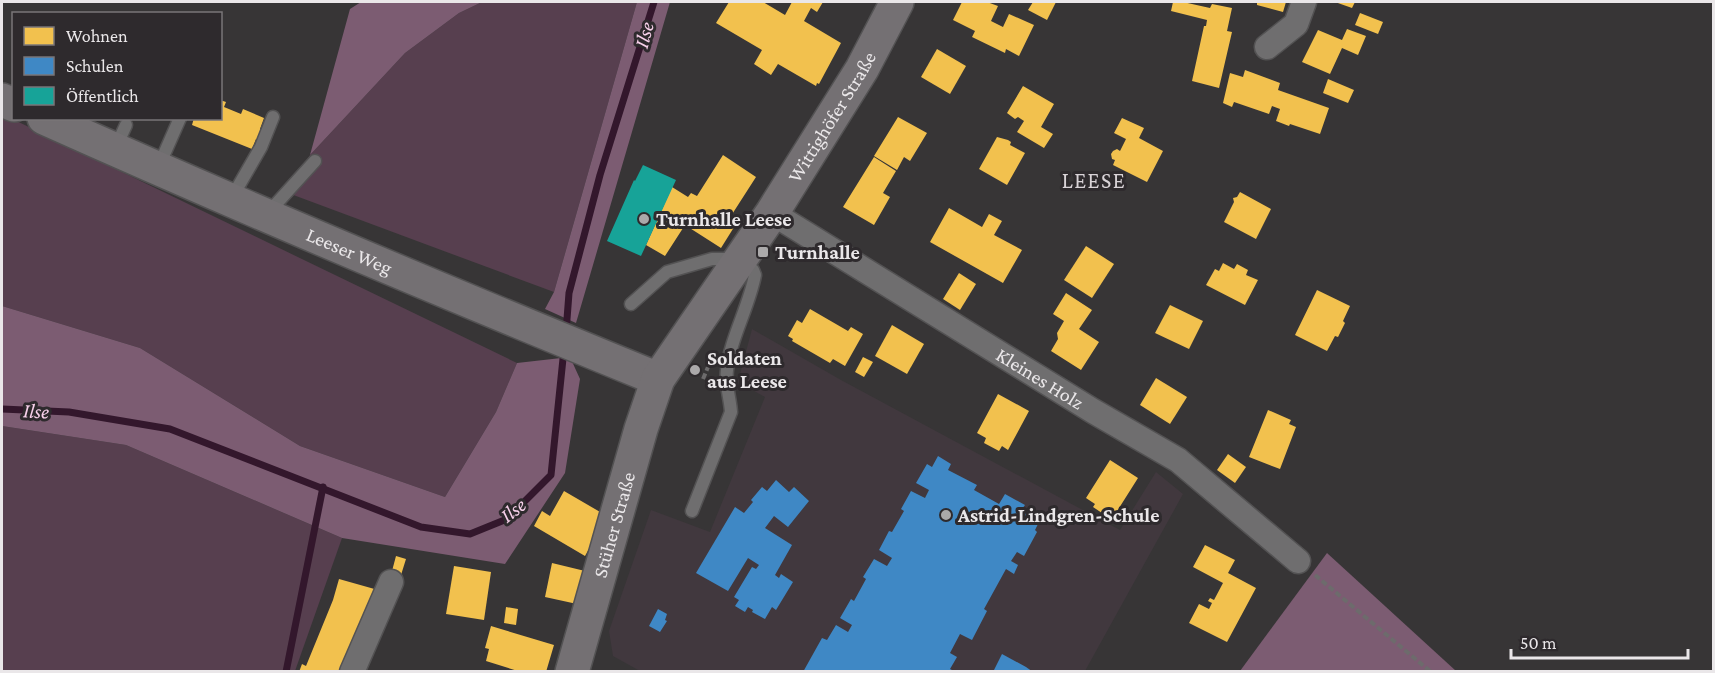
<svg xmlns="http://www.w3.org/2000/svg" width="1715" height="673" font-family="'Crimson Pro',serif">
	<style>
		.built { fill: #41383e }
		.green { fill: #573f4f }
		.forest { fill: #7c5c72 }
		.homes { fill: #f2c14e }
		.schools { fill: #3f88c5 }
		.public { fill: #17a398 }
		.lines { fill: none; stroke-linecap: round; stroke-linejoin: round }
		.stream { stroke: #33172c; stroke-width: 7 }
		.lane-casing { stroke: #535253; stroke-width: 15 }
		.street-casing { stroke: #535253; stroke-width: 27 }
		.secondary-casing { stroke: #535253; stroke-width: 36 }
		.path { stroke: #6d6b6c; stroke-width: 4; stroke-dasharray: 6 3; stroke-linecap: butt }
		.lane { stroke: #6f6e6f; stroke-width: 12 }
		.street { stroke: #6f6e6f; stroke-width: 24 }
		.secondary { stroke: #747073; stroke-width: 33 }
		.poi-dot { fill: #aba9aa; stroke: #2e2a2d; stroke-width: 2 }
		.labels { text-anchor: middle; stroke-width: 6; stroke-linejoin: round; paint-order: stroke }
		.street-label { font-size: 20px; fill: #eae7e9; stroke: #2e2a2d }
		.poi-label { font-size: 20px; font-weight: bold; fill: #eae7e9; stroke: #2e2a2d; text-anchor: start }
		.water-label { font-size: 21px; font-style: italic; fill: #f8d1eb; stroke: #2e2a2d }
		.quarter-label { font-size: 22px; letter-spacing: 1.5px; fill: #d9d3d7; stroke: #2e2a2d }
	</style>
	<rect width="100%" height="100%" fill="#373536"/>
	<polygon class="built" points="752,329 841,380 1120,530 1156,472 1183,494 1085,671 640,671 613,656 609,631 651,510 710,532 765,397 738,382"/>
	<g class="green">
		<polygon points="482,2 637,2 554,292 288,193 310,155 405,53 459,13"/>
		<polygon points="2,114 517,363 496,412 445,497 300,446 140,348 2,306"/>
		<polygon points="2,426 126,445 342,538 295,671 2,672"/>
	</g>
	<g class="forest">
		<polygon points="361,2 482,2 459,13 405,53 310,155 350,9"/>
		<polygon points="637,2 670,2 576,323 545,309 554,292"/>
		<polygon points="2,306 140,348 300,446 445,497 496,412 517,363 570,357 580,379 565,473 505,564 342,538 126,445 2,426"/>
		<polygon points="1327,553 1456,671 1240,671"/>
	</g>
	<g class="homes">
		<polygon points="729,2 763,2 785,15 792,2 823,2 817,12 811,8 804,21 841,43 819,84 817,83 816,86 778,64 771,75 754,64 762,50 716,23"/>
		<polygon points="962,2 987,2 998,6 991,21 1003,27 1009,14 1034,25 1019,56 1006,49 1005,53 972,37 975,31 953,20"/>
		<polygon points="1033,2 1056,2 1047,20 1028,10"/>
		<polygon points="1173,2 1183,2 1210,8 1212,4 1232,8 1227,31 1232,32 1219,88 1192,81 1204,26 1206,26 1207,20 1171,11"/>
		<polygon points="1257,2 1286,2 1283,12 1257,5"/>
		<polygon points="1335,2 1355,2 1352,8"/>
		<polygon points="1360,13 1383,22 1378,34 1355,25"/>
		<polygon points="1347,29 1366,36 1358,55 1342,48 1330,74 1302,62 1318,30 1342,40"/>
		<polygon points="937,49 966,66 950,94 921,77"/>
		<polygon points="1245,70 1280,83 1278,90 1329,108 1320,134 1290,124 1289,126 1276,121 1280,109 1272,106 1269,114 1234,102 1232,107 1223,103 1230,73 1243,77"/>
		<polygon points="1328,79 1354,90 1348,103 1323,93"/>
		<polygon points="1023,86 1054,104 1041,127 1053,134 1044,148 1017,132 1024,121 1018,117 1015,119 1007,113"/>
		<polygon points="220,100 226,102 224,107 241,114 243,109 264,118 260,129 264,131 260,141 256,139 252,149 192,125 194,118 220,118"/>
		<polygon points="898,117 927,133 910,161 904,157 897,170 874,156"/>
		<polygon points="1122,118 1144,128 1139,138 1163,151 1147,182 1113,165 1115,160 1112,159 1111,154 1113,151 1117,149 1120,151 1126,139 1114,133"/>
		<polygon points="997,137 1008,140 1011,142 1010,145 1025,153 1007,185 979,169"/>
		<polygon points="723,155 756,177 729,219 736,224 721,248 685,225 665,256 646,245 672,187 688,197 691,193 697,196"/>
		<polygon points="874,157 896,171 883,193 890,197 874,225 843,207"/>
		<polygon points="1240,192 1271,209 1256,239 1224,222 1234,202 1233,198 1237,197"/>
		<polygon points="949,208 982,227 989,214 1002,221 994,235 1022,250 1003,283 930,242"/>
		<polygon points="1086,246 1114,264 1092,298 1064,280"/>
		<polygon points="1223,263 1234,269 1237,264 1248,270 1246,275 1258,280 1245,305 1206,285 1215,269 1219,271"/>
		<polygon points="959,273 976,284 960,310 943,299"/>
		<polygon points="1317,290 1350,306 1343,321 1345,323 1338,337 1335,336 1327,351 1295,335"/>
		<polygon points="1066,293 1092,310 1079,329 1099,342 1081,370 1051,351 1058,339 1057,333 1064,321 1053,314"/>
		<polygon points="1170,305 1203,321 1189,349 1155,333"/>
		<polygon points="810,309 848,331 851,327 863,334 845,366 833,359 830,363 792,341 793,339 788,336 797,320 802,323"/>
		<polygon points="892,325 924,344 907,374 875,356"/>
		<polygon points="863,357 873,362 864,377 855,372"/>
		<polygon points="1156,378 1187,397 1170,424 1140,405"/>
		<polygon points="998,394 1029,411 1008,450 1002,446 999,451 984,443 986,438 977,433"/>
		<polygon points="1268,410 1291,420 1289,424 1296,427 1280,469 1249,457"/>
		<polygon points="1228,454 1246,467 1235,483 1217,470"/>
		<polygon points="1110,460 1138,478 1114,516 1108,511 1105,515 1093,507 1095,504 1086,498"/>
		<polygon points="564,491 607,516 585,556 534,526 542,511 550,516"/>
		<polygon points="1205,545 1235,560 1228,573 1256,588 1227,642 1189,623 1199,604 1209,609 1212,603 1208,601 1210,598 1214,600 1223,583 1193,567"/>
		<polygon points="396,556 406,559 401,575 392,571"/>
		<polygon points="552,563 585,571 577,604 545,597"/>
		<polygon points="454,566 491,572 484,620 446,614"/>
		<polygon points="339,579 378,590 345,672 299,672 302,664 306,666 333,600"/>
		<polygon points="506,607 518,609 516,625 504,623"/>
		<polygon points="491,626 554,645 546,672 521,672 486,661 489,649 485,648"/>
	</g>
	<g class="schools">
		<polygon points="938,456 951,464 948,470 977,485 974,490 999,504 1005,494 1025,505 1022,509 1041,518 1035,530 1037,532 1024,556 1017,552 1011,561 1018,565 1014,574 1006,569 984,609 987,611 972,640 960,634 950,653 957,657 950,669 956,672 803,672 822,638 827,640 836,625 848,632 852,625 840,618 851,599 854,601 866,579 863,577 874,559 887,566 892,558 879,550 889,531 892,532 904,511 901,509 911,491 925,498 929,490 916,483 927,464 932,467"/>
		<polygon points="776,480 789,492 794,487 809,501 788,527 774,516 765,528 792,545 775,575 779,578 781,574 793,582 776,610 772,607 765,619 752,612 753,610 748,607 745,612 735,606 739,600 734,597 752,567 756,569 759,565 748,558 728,591 696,573 735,507 744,513 753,502 751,500 762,487 767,491"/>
		<polygon points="658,609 667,614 665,620 667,621 660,632 649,626"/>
		<polygon points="1002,654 1026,667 1033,672 993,672"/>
	</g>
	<polygon class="public" points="643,165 676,180 641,256 607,241 634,180 635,181"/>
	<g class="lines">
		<g class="stream">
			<polyline points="566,332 569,293 600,175 654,2"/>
			<polyline points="2,409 69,412 170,429 421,527 470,534 507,519 551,475 564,349"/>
			<polyline points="286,672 323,487"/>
		</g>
		<defs>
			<g id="lane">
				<polyline points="115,149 126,125"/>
				<polyline points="158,168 180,118"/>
				<polyline points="231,199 261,147 273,117"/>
				<polyline points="267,214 315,161"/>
				<path d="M631,304L667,272L712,259H740L753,270L755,275C749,307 730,339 727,370C725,385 730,397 731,412L692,511"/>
			</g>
			<g id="street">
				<polyline points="1267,47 1296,24 1304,2"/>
				<path id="s1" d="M772,213L1093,411L1178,460L1298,561"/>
				<polyline points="352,672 391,582"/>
			</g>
			<g id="secondary">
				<polyline points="2,100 14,105"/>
				<path id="s2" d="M44,118C247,209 452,295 658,379"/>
				<path id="s3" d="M572,672L641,429L658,379L772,213L862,69L897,2"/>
			</g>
		</defs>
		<use href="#lane" class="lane-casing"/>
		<use href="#street" class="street-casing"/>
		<use href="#secondary" class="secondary-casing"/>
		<g class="path">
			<polyline points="703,379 708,367"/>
			<polyline points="1315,575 1431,672"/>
		</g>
		<use href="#lane" class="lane"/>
		<use href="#street" class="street"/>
		<use href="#secondary" class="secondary"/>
	</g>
	<g class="poi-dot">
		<circle cx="644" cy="219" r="6"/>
		<rect x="757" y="246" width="12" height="12" rx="3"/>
		<circle cx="695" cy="370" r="6"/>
		<circle cx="946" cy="515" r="6"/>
	</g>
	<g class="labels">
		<g class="street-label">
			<text dy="7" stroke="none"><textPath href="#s3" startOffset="620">Wittighöfer Straße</textPath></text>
			<text dy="7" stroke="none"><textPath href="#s2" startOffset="333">Leeser Weg</textPath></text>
			<text dy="7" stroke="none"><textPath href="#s1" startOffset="315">Kleines Holz</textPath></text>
			<text dy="7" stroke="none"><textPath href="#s3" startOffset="153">Stüher Straße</textPath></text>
		</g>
		<g class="poi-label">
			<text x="656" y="226">Turnhalle Leese</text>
			<text x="775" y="259">Turnhalle</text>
			<text x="707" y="365">Soldaten<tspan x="707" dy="23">aus Leese</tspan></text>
			<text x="958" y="522">Astrid-Lindgren-Schule</text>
		</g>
		<g class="water-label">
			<text transform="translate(644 35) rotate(-74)" y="7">Ilse</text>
			<text transform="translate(36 411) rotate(3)" y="7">Ilse</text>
			<text transform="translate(513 510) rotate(-38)" y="7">Ilse</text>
		</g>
		<g class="quarter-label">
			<text x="1094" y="188">LEESE</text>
		</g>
	</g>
	<rect width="1715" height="673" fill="none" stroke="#eae7e9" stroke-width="6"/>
	<rect x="12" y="12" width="210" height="108" fill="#2e2a2d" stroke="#797678" stroke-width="1.5"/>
	<rect x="24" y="27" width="30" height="18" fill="#f2c14e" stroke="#797678" stroke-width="1.5"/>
	<text x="66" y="42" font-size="18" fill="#eae7e9">Wohnen</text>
	<rect x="24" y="57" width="30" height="18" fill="#3f88c5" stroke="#797678" stroke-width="1.5"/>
	<text x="66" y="72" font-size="18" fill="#eae7e9">Schulen</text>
	<rect x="24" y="87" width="30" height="18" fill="#17a398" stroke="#797678" stroke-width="1.5"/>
	<text x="66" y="102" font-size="18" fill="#eae7e9">Öffentlich</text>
	<path d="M1511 649v9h177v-9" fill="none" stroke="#eae7e9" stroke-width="3"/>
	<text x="1520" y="649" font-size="18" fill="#eae7e9" stroke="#2e2a2d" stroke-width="4.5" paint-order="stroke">50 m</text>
</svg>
